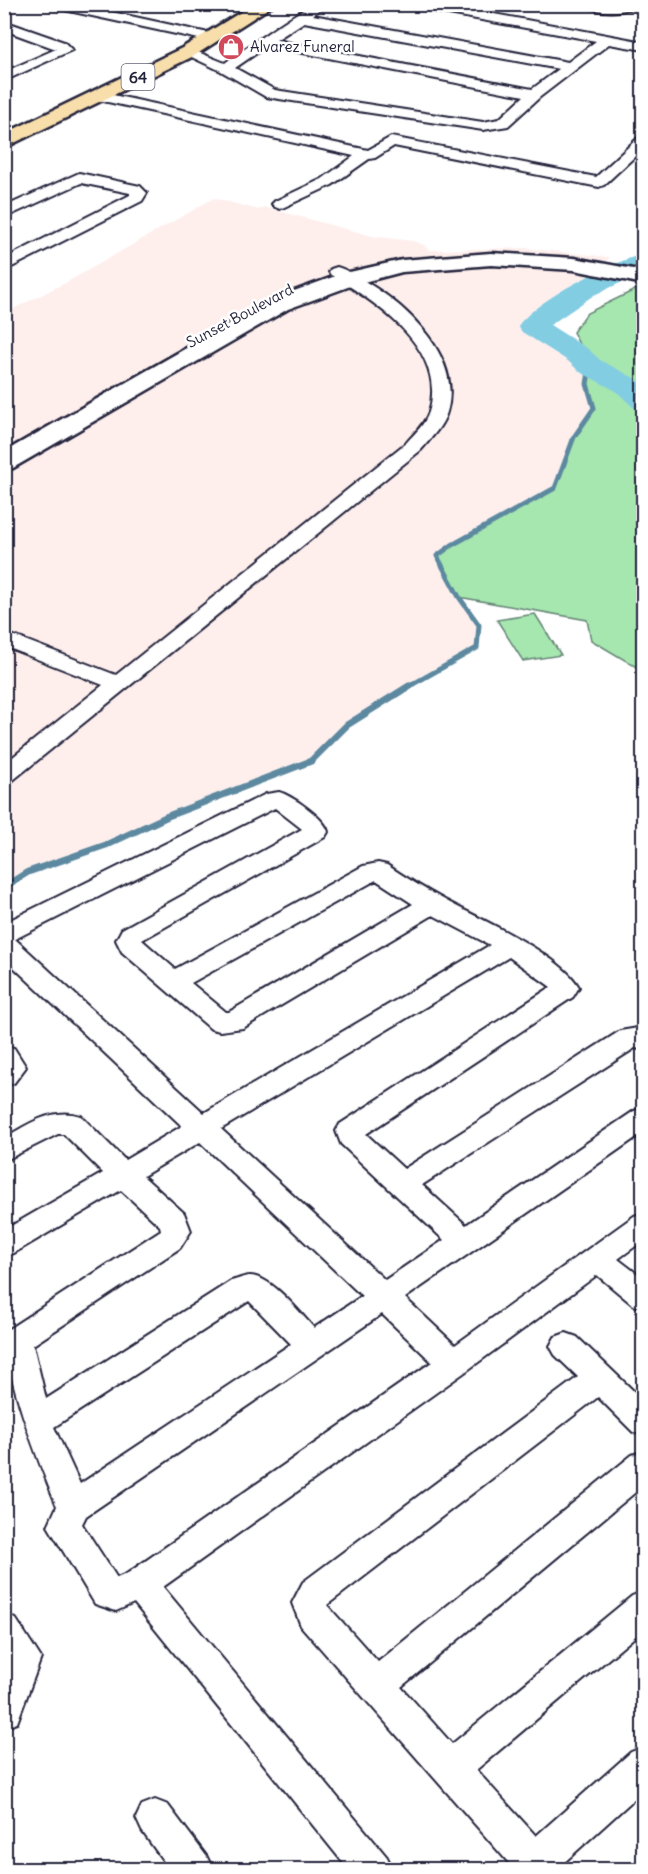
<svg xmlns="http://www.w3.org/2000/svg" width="648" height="1874" font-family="Delius,sans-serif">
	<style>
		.built { fill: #feefed }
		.green { fill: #a6e6af; stroke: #648475; stroke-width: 1.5 }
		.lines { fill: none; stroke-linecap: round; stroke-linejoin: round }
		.stream-far1 { stroke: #5c89a0; stroke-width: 5 }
		.stream { stroke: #5c89a0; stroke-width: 7 }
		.river { fill: #83cde3; fill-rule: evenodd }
		.street-casing { stroke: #22223b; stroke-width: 4 }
		.secondary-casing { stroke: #22223b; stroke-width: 5 }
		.primary-casing { stroke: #22223b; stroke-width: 5 }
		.street { fill: #fff; fill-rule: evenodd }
		.secondary { fill: #fff; fill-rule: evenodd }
		.primary { fill: #f8deab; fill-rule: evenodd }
		.labels { text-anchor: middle; stroke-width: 5; stroke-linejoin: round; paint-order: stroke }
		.far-poi-label { font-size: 15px; fill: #22223b; stroke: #fff; text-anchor: start }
		.far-street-label { font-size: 15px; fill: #22223b; stroke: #fff }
		.shield { fill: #fff; stroke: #646476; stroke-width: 1.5 }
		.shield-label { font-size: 16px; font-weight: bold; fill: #22223b }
	</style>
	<rect width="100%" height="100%" fill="#fff"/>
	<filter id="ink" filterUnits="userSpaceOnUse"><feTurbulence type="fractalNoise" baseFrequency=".0167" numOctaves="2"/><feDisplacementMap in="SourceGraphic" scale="12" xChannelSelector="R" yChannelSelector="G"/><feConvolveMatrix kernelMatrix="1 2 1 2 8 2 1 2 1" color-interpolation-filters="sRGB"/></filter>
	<g filter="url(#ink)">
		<polygon class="built" points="214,198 259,210 264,207 372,236 413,241 424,245 429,250 525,248 610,257 598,272 609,276 548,312 533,326 578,355 590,366 587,384 594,408 574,437 555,488 452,545 437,556 459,597 479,625 477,648 396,693 347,725 311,761 168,816 106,845 28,872 5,887 5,313 69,281"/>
		<g class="green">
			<polygon points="643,286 643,671 591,640 587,620 459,597 437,556 452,545 555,488 574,437 594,407 587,384 590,366 573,332 587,313"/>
			<polygon points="535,614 561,655 523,661 497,620"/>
		</g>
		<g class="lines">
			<polyline class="stream-far1" points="406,688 477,648 479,625 459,597 437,556 452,545 555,488 574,437 594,408 587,384 590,366"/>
			<polyline class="stream" points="4,887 28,872 106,845 168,816 311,761 347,725 409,686"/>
			<path class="river" d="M644,254V272L594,295L550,325L588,349L600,360L636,379L644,386V411L634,408L616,391L580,372L568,361L522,332L518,326C537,299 611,262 644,254Z"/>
			<defs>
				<g id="street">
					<polygon points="49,4 75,4 213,34 220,38 213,42 55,8"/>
					<path d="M316,4L321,8L313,15L568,62L596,41L416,8L410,4H440L644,42V50L609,44L540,97L508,126L483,130L266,97L221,71L181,52L188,48L225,63C241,52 303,6 316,4ZM304,22L559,69L532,89L276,40ZM267,46L524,96L499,119L483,122L275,90L235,68Z"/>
					<path d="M583,4H639C626,14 596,14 583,4Z"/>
					<polygon points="4,21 64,42 72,50 4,81 4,72 56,49 4,30"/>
					<polygon points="99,92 368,150 391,137 596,177 639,137 644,136 644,148 604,185 599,187 394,146 375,158 369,159 332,185 280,209 275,207 272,204 275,201 322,179 354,156 94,99 92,96"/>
					<polygon points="4,125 24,132 26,135 19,139 4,134"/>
					<polygon points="79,173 140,186 147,193 142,201 4,271 4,259 130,195 130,193 81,183 4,218 4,207"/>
					<path d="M337,267C347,270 357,276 366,282C407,306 463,358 447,412C443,426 430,439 421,450L12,781L4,783V764L103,685L4,646V632L116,675L407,442C415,433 425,424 429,412C448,349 376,302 331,275L329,272L331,269Z"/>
					<path d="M279,792C291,795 326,819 328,832L325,837L142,940L175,969L363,866L378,863L387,865C405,877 424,889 443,899C479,919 559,953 579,987L573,997L366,1134L404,1169L620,1031L638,1028L644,1029V1050L635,1048L422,1185L466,1225L634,1111L644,1108V1132L405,1298L455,1345L634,1216L644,1213V1240L618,1259L644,1279V1308L633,1305L597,1275L465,1372L163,1587L387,1857L393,1870H349L134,1603L116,1611L95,1604L48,1526L57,1506C42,1471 0,1365 7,1330L161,1230L160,1226L121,1190L14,1253L4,1256V1230L103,1173L64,1134H58L4,1161V1138C29,1124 52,1107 81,1116L125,1160L182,1126L4,958V923L266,794ZM275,808L302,829L122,929L116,940L122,952L211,1029L220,1031L243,1028L433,915L490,945L204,1113L15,939ZM376,880L413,904L229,1012H226L191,983ZM509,957L551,987L340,1124L336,1131L341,1144L444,1240L385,1280L221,1129ZM200,1142L362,1296L314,1328C300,1313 271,1275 249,1276C244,1276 237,1280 231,1281L46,1399L33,1345L180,1248L191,1231L184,1213L143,1176ZM249,1301L291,1344L80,1484L54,1427ZM382,1314L432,1362L128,1573L117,1578L82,1524L86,1516Z"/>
					<polygon points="4,1046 14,1048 26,1067 14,1083 4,1086"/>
					<polygon points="566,1333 577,1337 644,1401 644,1435 633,1432 598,1397 327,1605 378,1662 632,1455 644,1451 644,1485 401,1687 452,1744 632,1596 644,1591 644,1629 476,1770 536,1836 631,1752 644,1747 644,1790 559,1867 560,1870 515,1870 301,1626 292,1603 303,1582 578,1377 555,1355 550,1346 555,1337"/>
					<polygon points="4,1614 16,1619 41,1658 17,1723 4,1728"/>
					<polygon points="155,1800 168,1805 207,1857 213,1870 170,1870 142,1831 136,1818 142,1805"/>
				</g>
				<polygon id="secondary" points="491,253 574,258 644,271 644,284 574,270 491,265 402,272 356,284 288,309 13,468 4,470 4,452 272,299 341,274 402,260"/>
				<polygon id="primary" points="254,4 275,4 194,56 4,148 4,134 182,48"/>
			</defs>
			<use href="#street" class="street-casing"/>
			<use href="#secondary" class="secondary-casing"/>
			<use href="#primary" class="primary-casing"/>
			<use href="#street" class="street"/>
			<use href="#secondary" class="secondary"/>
			<use href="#primary" class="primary"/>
		</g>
	</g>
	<defs>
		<symbol id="shop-disc" viewBox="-11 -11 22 22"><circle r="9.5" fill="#d1495b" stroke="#fff"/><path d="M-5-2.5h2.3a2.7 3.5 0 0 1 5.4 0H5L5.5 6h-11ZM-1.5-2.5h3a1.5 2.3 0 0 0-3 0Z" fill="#fff"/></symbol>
	</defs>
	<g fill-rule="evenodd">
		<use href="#shop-disc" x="216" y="32" width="30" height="30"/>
	</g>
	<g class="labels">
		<g class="far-poi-label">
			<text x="250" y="52">Alvarez Funeral</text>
		</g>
		<g class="far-street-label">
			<text transform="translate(240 316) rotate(-28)" y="5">Sunset Boulevard</text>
		</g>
		<rect class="shield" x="121.5" y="64" width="33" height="26" rx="4.5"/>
		<g class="shield-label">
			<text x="138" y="83">64</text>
		</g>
	</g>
	<rect width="648" height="1874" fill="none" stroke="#fff" stroke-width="24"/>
	<rect x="12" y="12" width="624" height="1850" fill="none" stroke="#22223b" stroke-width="2" filter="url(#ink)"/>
</svg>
